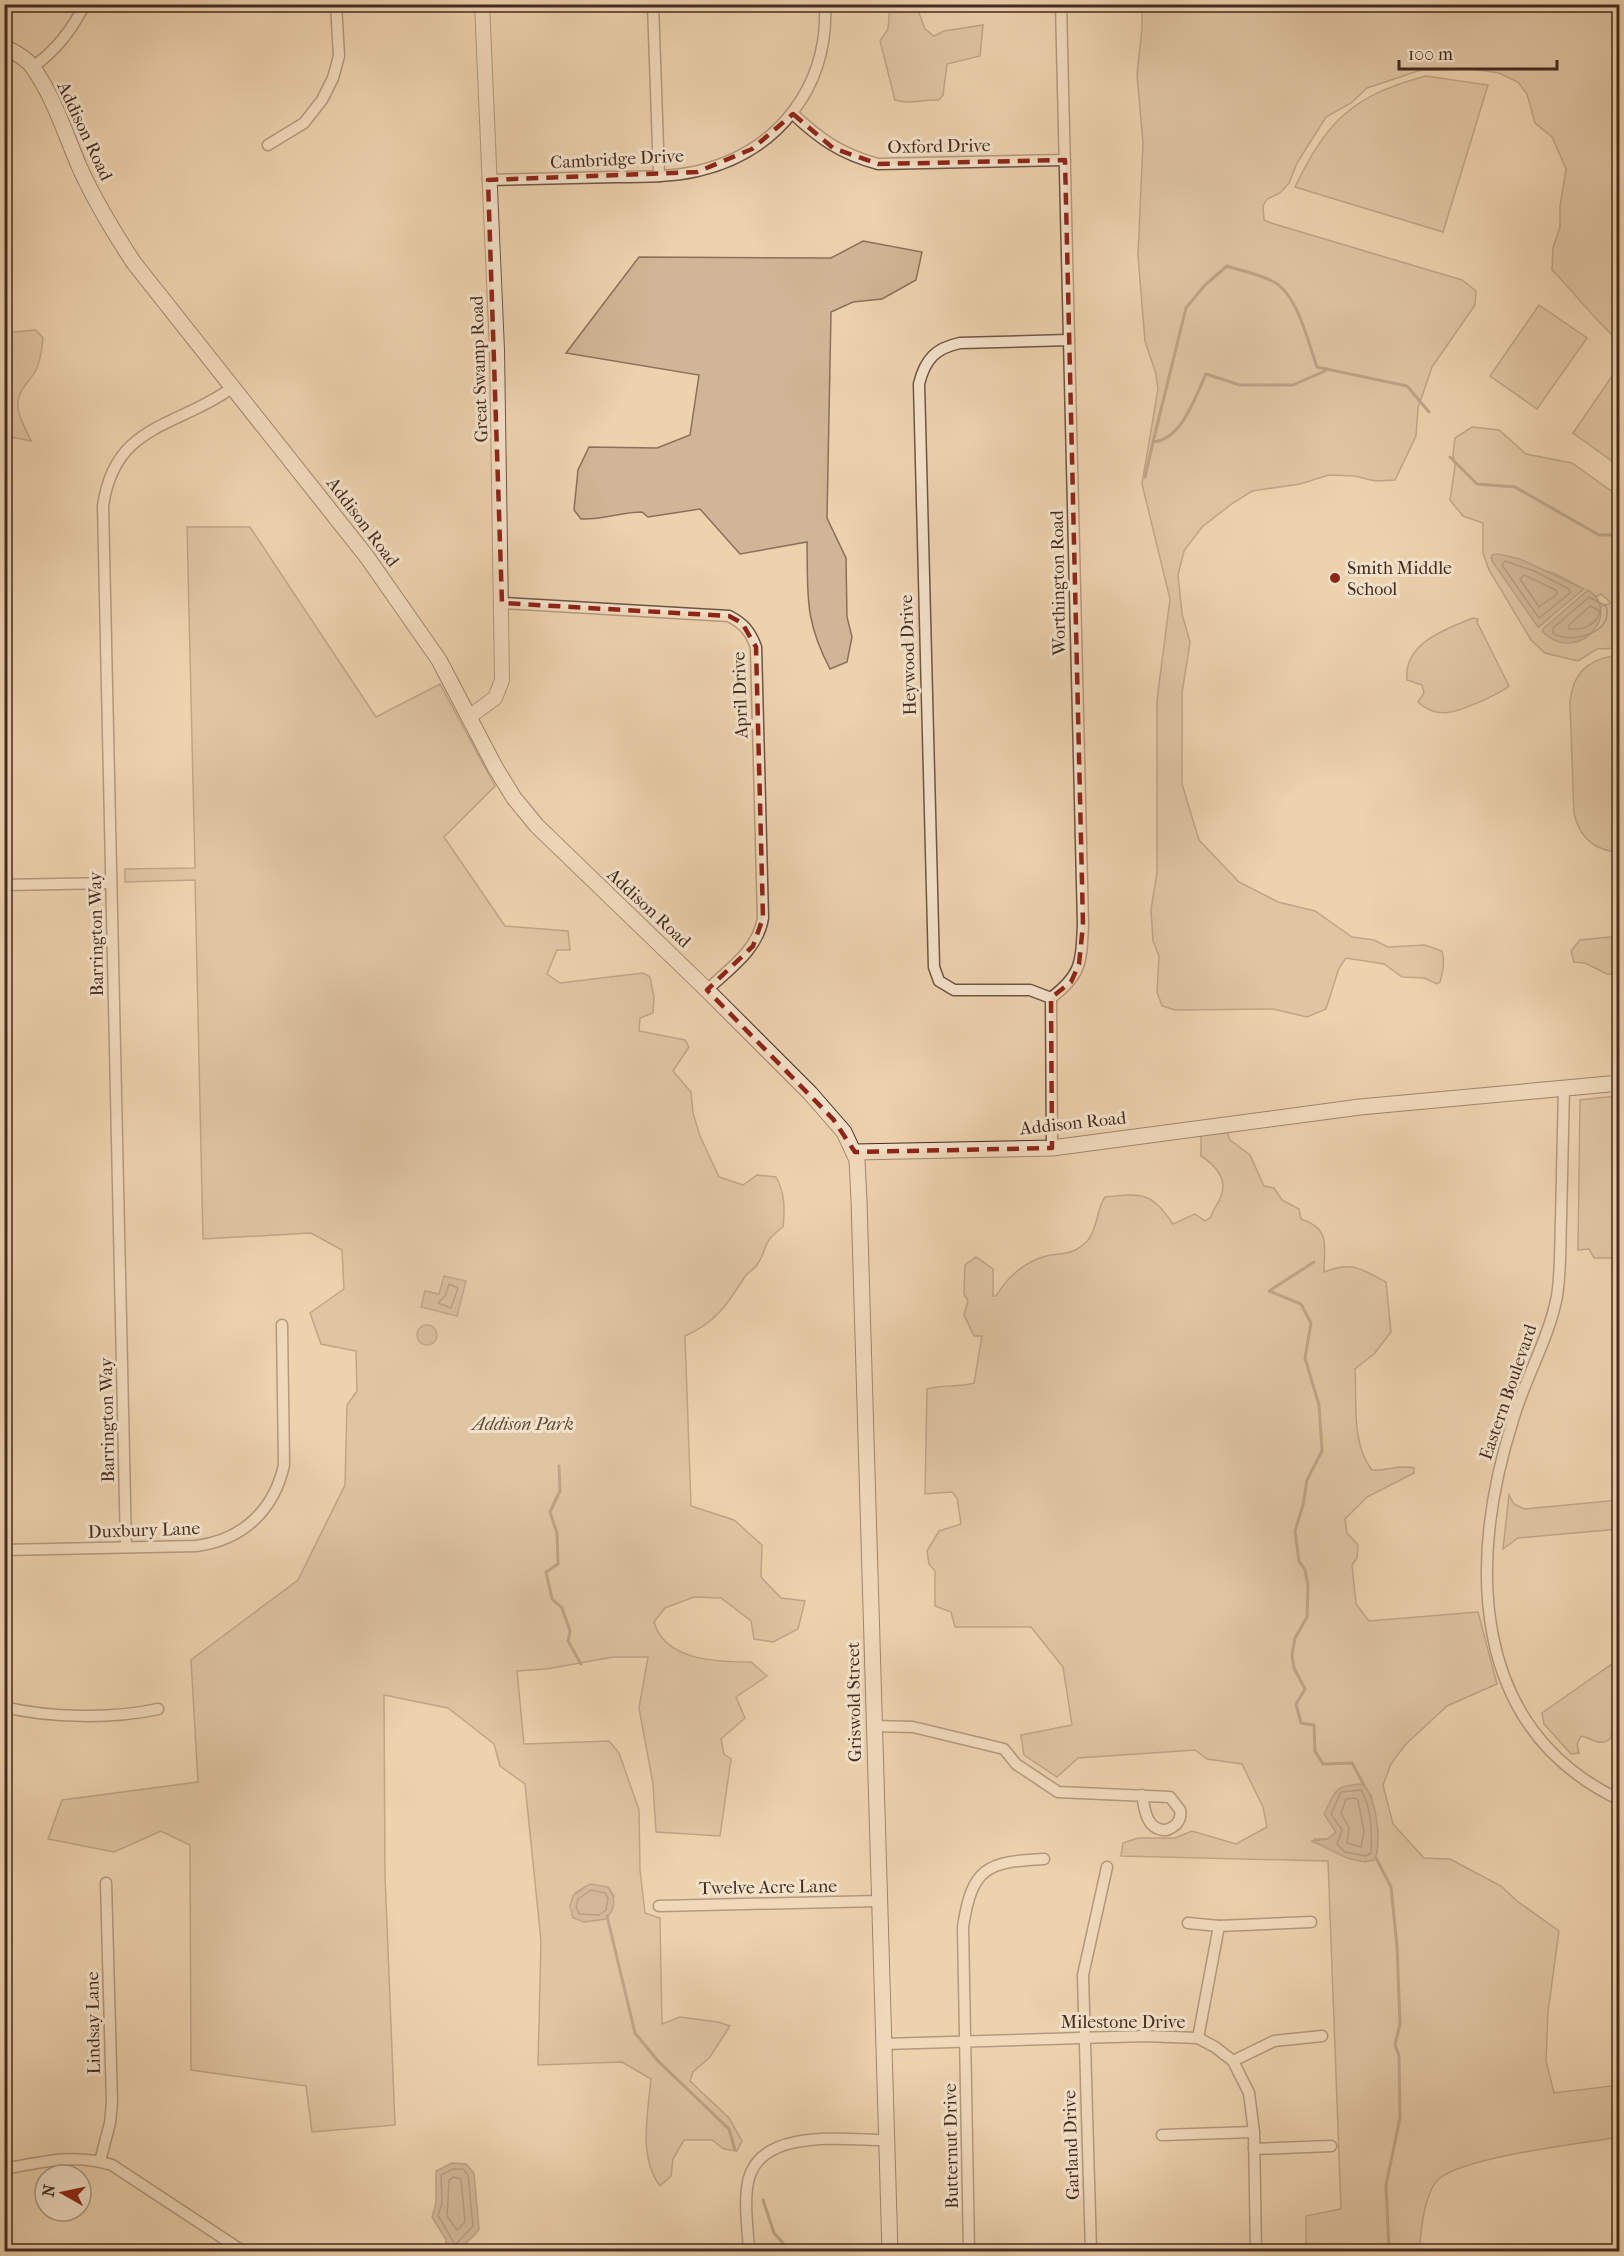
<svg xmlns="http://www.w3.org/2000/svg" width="1624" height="2256" font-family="'IM FELL French Canon',serif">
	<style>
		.green { fill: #d0b696; stroke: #8a705c; stroke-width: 1.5; fill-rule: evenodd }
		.water { fill: #b4997e; stroke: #876d59; stroke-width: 1.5 }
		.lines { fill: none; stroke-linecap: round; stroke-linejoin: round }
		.shore { stroke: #7c6250; stroke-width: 1.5 }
		.stream { stroke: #876d59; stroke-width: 3 }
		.minor-casing { stroke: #6e5545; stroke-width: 13 }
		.tertiary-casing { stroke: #6e5545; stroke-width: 16 }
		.secondary-casing { stroke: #442b22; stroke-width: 17 }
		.minor { stroke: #f3e2ca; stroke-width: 10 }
		.tertiary { stroke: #f3e2ca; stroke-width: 14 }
		.secondary { stroke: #f3e2ca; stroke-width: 15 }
		.marked { fill: none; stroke: #8f2418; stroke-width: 4.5; stroke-dasharray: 12 8; stroke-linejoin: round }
		.poi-dot { fill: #8f2418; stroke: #f3e2ca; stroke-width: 2 }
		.labels { text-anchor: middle; stroke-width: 6; stroke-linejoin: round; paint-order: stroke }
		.street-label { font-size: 18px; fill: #442b22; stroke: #f3e2ca }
		.poi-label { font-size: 18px; fill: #442b22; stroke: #f3e2ca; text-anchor: start }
		.park-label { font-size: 18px; font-style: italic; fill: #604739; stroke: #f3e2ca }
	</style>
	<rect width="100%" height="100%" fill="#edd2ae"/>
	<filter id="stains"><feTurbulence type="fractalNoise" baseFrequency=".00333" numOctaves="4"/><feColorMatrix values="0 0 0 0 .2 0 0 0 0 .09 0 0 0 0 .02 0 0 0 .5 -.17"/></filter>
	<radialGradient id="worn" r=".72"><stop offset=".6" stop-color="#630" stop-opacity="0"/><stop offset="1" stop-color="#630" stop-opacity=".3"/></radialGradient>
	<g class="green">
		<path d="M890,5H916L925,29L934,36L944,31L983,25L980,56L947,64L943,95L939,100C924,99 909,105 895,100L880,41L888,29Z"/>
		<path d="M1142,5H1619V341C1594,320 1575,293 1552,270L1553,248L1560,227V206L1566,169L1552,137L1535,123L1527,94L1518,82L1499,73L1472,69L1421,70L1367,88L1351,103L1326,117L1297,163L1289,183L1280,193L1267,199L1263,206L1264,220L1271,223L1462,280L1476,291L1475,305L1432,367L1418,408L1416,436L1395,480L1375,481L1355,476L1329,475L1300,484L1252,491L1233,503L1202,527L1184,551L1178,575L1182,614L1190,642L1182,693V784L1199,840L1239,882L1278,902L1315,911L1352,937L1374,940L1388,947L1425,945L1442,951C1445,961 1443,972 1440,982L1437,984L1424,978L1402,977L1384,964L1346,958L1339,968L1326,1009L1307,1017L1273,1009L1175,1010L1162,1006L1157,992L1159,956L1153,941L1151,910L1157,872V700L1170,599L1142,484L1158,389L1156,374L1145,341L1138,256L1143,143L1137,75L1142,28Z"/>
		<path d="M1426,76L1488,85L1443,232L1295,187C1327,120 1354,95 1426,76Z"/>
		<path d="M863,241L922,252L916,280L882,299L853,302L831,312L827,518L846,558L847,617L852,637L847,662L830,669C804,619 808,596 807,542L740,554L700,509L648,517L642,512C621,512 603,520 581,519L574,510L578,470L589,447L657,448L690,435L699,375L566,353L639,257L831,258Z"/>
		<polygon points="1539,305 1587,338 1537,409 1490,376"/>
		<path d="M36,330L43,338C42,349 41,360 36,370C30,382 17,390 18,406C18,418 27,431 31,441L5,436L4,333Z"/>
		<polygon points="1619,366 1619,466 1573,433"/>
		<path d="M1472,427L1499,430L1526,454L1572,463L1610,490L1619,491V648L1597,649L1578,661L1545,653L1531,640L1489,570L1483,553V523L1463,516L1450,500L1455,466L1453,455L1455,438ZM1491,558L1554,573L1583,589L1539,627ZM1601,594L1611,603L1544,628L1556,618Z"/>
		<path d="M187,527H250L376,717L440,684L495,786L444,837L505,926L568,931L570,950H557L547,974L560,983L643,973L650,977L654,997L653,1013L640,1018L639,1031L685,1040L689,1047L673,1071L691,1092L693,1113L700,1136L719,1177L743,1185L757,1175L776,1177C785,1193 785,1209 783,1227C760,1244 770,1245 757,1265C754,1270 747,1272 744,1278C727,1305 715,1323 685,1336L691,1506L734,1520L762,1545L761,1577L781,1598L805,1601L798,1629L773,1642L754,1639L751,1621L721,1598L694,1597L665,1608L654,1622C665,1661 717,1662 751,1662L767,1676L736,1697L745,1718L721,1739L724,1754L731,1759L720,1836L656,1832L653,1784L639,1708L648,1657H613L547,1669L517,1671L524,1744L609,1741L619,1753L639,1810L640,1870L645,1913L660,1918L662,2024L680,2017L718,2022L730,2026L710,2057L693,2072L690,2081L729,2118L742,2141L737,2151L724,2149L712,2140H684L673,2159L671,2176L660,2186C638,2157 648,2113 651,2079L622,2062L538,2065L541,1941L525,1784L500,1766L494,1744L448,1708L384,1695L385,1876L395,2125L312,2132L306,2086L191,2070L190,1845L161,1831L114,1852L48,1839L62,1800L198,1782L191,1660L298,1580L345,1485L347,1405L357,1391L356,1351L321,1344L310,1313L344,1289L342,1250L311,1233L203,1239L195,880L125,882V869L195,868ZM586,1886L608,1887L614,1896L605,1919L584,1922L575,1893Z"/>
		<path d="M1473,618L1478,619L1477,622L1509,686C1502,692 1492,696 1484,700C1461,710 1439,722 1418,702L1424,693L1422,685L1407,680C1403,644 1445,629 1473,618Z"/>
		<path d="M1613,656L1620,657L1619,852C1594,851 1580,837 1574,814L1570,703C1572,675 1586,660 1613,656Z"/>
		<polygon points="1619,936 1619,974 1607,974 1585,963 1574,962 1571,951 1580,940"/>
		<polygon points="1615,1096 1615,1108 1620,1111 1619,1258 1594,1258 1589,1249 1578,1250 1580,1100"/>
		<path d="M1227,1132L1230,1140L1250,1155L1264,1186L1274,1188L1282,1200L1299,1209L1301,1219C1331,1229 1324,1244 1324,1272C1352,1261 1360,1268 1386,1282L1391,1332L1374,1354L1355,1369C1357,1401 1351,1444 1372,1470C1385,1471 1403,1464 1414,1468V1473L1367,1497L1345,1519L1347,1533L1358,1545L1357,1558L1352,1565L1356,1604L1369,1621L1478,1612L1497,1684L1447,1706L1405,1745L1391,1764L1383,1785L1393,1824L1424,1858L1450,1859L1501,1886L1517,1901L1559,1931L1548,2012L1546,2061L1554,2093L1619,2085V2137C1579,2144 1469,2156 1440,2178C1424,2190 1421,2233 1419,2251H1306V2216L1341,2209L1328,1861L1121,1856L1123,1843L1138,1838H1175L1192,1831L1236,1844L1267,1827L1263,1807L1242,1764L1207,1759L1195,1750L1078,1758L1057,1777L1024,1755L1021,1735L1072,1725L1063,1667L1031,1627H955L951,1612L935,1606V1571L929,1564L927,1551L939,1531L961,1524L957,1498L952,1492L925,1494L927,1389C943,1384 957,1388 974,1383L982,1336H974L964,1315L968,1301L964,1294L965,1265L976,1257L993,1269V1296H996C1007,1278 1024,1262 1046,1256C1064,1252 1073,1256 1088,1240C1098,1228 1096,1210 1105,1197C1143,1193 1151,1192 1173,1224L1195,1214L1205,1221L1211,1217C1213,1208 1219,1204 1221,1196C1228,1178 1215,1165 1201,1156V1135ZM1371,1795L1378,1831L1377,1854L1366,1862C1343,1857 1335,1849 1314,1839H1328L1336,1832L1328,1820L1329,1806Z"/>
		<polygon points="1509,1495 1514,1504 1524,1509 1619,1500 1619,1529 1518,1538 1503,1549"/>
		<path d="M1619,1659V1712L1612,1721L1611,1738C1600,1748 1592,1738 1581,1736L1577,1744L1579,1753L1571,1754L1544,1724L1542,1713Z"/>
	</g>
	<g class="water">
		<polygon points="1498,554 1520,559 1584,589 1538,627 1492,561 1492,555"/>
		<path d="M1588,590C1624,613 1577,667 1542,631L1544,628Z"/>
		<polygon points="444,1276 466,1281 457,1316 421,1307 425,1291 439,1294"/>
		<circle cx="427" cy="1335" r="10"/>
		<path d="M1361,1784C1376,1790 1383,1847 1374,1860C1352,1867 1330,1847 1311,1841L1328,1839L1336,1832L1324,1814C1336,1791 1333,1786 1361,1784Z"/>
		<path d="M590,1884L608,1887C616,1898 616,1910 605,1919L584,1922L573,1918L570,1906L573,1896Z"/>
		<path d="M452,2163L466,2164L474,2173L479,2229C474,2239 465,2240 461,2251H446V2240L432,2217L436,2203V2171Z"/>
	</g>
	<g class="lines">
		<g class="shore">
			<polygon points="1505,561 1534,571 1569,589 1570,593 1539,618 1502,565"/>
			<polygon points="1524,575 1556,590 1557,594 1539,607 1520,579"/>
			<path d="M1589,597L1606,606C1615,633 1570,645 1553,633V628Z"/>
			<path d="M1590,606L1600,611C1597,625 1583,630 1569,629V625Z"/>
			<polygon points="449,1284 458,1288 451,1308 438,1303 445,1296"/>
			<path d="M1361,1790C1372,1807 1372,1833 1371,1853L1366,1856L1345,1852L1337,1844L1342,1830L1331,1814L1341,1792Z"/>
			<polygon points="1355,1798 1358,1800 1364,1832 1361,1847 1347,1843 1349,1828 1341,1813 1346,1799"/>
			<polygon points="591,1890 605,1893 608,1898 606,1910 599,1915 579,1914 576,1907 578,1899"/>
			<polygon points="453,2169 463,2169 468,2175 473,2226 455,2245 438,2215 442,2204 441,2175"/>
			<polygon points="454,2177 461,2179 465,2222 457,2230 447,2216 449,2180"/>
		</g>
		<g class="stream">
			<path d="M1153,442L1186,308L1204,286L1227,266C1242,271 1258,274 1272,281C1297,292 1308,342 1317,367L1407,386L1429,412"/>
			<polyline points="1450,457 1477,484 1515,487 1599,535 1620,535"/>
			<path d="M1145,477L1153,442C1182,440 1195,397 1206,374L1240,385H1293L1325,371"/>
			<polyline points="1314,1262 1269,1291 1301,1304 1311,1323 1305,1358 1319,1405 1322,1451 1307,1480 1303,1505 1295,1531 1299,1561 1305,1570 1308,1586 1307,1617 1295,1638 1292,1655 1294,1668 1305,1689 1296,1704 1301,1723 1314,1725 1315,1751 1323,1764 1352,1763 1364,1785"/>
			<polyline points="559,1466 560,1491 550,1512 557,1533 558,1564 546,1572 552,1599 562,1608 570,1631 568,1641 581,1664"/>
			<polyline points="1376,1858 1391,1887 1397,1946 1400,2024 1395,2045 1399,2056 1400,2118 1386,2185 1389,2252"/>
			<polyline points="607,1916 635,2033 658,2061 729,2129 735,2150"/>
			<polyline points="763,2200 774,2233 791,2252"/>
		</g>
		<defs>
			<g id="minor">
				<polyline points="653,4 659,176"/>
				<path d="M33,67C57,49 71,31 85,4"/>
				<path d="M793,114C821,140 841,154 878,164L1065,160"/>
				<polyline points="268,145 304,123 322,100 333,78 339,56 336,4"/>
				<path d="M488,180C530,179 573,178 616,177C643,177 672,177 698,171C778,152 829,87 825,4"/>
				<path d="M502,603L729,616C744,624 750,631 756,647L763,918C758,950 729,969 707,990"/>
				<polyline points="4,885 111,883"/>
				<path d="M1051,998L1030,990H954L939,981L934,967L919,384C925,359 936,348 960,343L1069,340"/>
				<path d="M1564,1087C1563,1131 1562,1175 1561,1219C1560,1244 1561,1271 1557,1296C1549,1339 1525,1378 1513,1420C1469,1559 1467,1727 1620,1800"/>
				<path d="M1052,1148L1051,998C1082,974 1081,963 1083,925L1061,4"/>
				<path d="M126,1547L103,506C115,422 178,428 233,387"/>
				<path d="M4,1550L196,1546C243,1540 274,1510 284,1465L282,1325"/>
				<path d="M4,1707C50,1718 113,1719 158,1709"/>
				<path d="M874,1726L913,1727L1004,1749L1016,1764L1058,1792L1170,1797L1180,1810C1182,1820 1176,1827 1166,1830C1146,1830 1145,1810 1142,1795"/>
				<polyline points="659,1906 879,1901"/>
				<polyline points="1188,1923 1219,1926 1311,1922"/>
				<polyline points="1198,2038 1219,1926"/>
				<polyline points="884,2044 1145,2036 1198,2038 1215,2047 1233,2061 1249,2093 1254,2132 1256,2252"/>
				<polyline points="1233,2061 1274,2041 1322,2036"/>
				<polyline points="1162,2135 1254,2132"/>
				<polyline points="1254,2149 1331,2146"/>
				<polyline points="100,2161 110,2123 112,2102 106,1883"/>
				<path d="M4,2169C41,2162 76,2153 112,2165L244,2252"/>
				<path d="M969,2250L963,1927C972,1867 987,1862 1044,1859"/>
				<polyline points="1091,2251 1083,1975 1107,1867"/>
				<path d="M749,2252C748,2228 743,2200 749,2178C763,2128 845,2140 885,2140"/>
			</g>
			<polyline id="tertiary" points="469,717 495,698 502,680 497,350 482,4"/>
			<g id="secondary">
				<path d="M4,47C15,52 28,59 34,69C54,98 65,133 79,166C94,200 113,231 134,263L367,557L439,660L495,767L514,798L537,826L707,990L810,1093L844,1132L857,1160L859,1200L890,2252"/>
				<polyline points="855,1152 1052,1148 1360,1107 1620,1083"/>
			</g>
		</defs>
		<use href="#minor" class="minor-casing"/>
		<use href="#tertiary" class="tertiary-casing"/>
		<use href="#secondary" class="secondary-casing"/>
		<use href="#minor" class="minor"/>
		<use href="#tertiary" class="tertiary"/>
		<use href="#secondary" class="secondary"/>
	</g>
	<path d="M0 0H1624V2256H0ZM793,114L833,148L878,164L1065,160L1083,925L1079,964L1071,982L1051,998L1052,1148L855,1152L833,1119L707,990L753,946L763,918L756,647L742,623L729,616L502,603L488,180L697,172L752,149Z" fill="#edd2ae" fill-opacity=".55" fill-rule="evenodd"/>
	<path class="marked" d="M793,114L833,148L878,164L1065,160L1083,925L1079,964L1071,982L1051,998L1052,1148L855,1152L833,1119L707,990L753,946L763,918L756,647L742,623L729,616L502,603L488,180L697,172L752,149Z"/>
	<circle class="poi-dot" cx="1335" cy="578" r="6"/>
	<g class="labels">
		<g class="street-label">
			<text transform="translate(85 131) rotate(65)" y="6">Addison Road</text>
			<text transform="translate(939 146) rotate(-1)" y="6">Oxford Drive</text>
			<text transform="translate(617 159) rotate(-3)" y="6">Cambridge Drive</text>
			<text transform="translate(479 369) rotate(-92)" y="6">Great Swamp Road</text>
			<text transform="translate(363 522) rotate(53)" y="6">Addison Road</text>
			<text transform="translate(1058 583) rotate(-91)" y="6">Worthington Road</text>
			<text transform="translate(908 655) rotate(-92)" y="6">Heywood Drive</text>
			<text transform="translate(740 695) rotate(-92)" y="6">April Drive</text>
			<text transform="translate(649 908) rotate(43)" y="6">Addison Road</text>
			<text transform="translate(96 934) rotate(-91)" y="6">Barrington Way</text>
			<text transform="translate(1073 1123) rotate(-6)" y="6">Addison Road</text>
			<text transform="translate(1508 1392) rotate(-71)" y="6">Eastern Boulevard</text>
			<text transform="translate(107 1420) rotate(-91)" y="6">Barrington Way</text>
			<text transform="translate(144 1530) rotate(-2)" y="6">Duxbury Lane</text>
			<text transform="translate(854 1702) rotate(-91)" y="6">Griswold Street</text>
			<text transform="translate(768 1887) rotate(-1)" y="6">Twelve Acre Lane</text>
			<text x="1123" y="2028">Milestone Drive</text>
			<text transform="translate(93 2023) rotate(-91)" y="6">Lindsay Lane</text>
			<text transform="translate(1071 2145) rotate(-92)" y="6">Garland Drive</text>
			<text transform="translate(951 2146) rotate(-91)" y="6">Butternut Drive</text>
		</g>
		<g class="poi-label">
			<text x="1347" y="574">Smith Middle<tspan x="1347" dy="21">School</tspan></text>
		</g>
		<g class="park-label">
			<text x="523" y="1430">Addison Park</text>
		</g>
	</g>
	<rect width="1624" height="2256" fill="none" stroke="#edd2ae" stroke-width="24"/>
	<rect x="6" y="6" width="1612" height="2244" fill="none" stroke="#442b22" stroke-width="3"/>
	<rect x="12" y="12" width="1600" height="2232" fill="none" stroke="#442b22" stroke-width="1.5"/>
	<g transform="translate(63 2193) rotate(279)"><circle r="28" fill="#f3e2ca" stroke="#ad9987" stroke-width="1.5"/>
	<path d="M0-4.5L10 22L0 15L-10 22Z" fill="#8f2418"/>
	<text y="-9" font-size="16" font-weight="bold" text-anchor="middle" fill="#442b22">N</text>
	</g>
	<path d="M1399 60v9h158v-9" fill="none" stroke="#442b22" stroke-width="3"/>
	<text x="1408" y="60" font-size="18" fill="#442b22" stroke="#f3e2ca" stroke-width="4.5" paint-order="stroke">100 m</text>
	<rect width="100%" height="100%" filter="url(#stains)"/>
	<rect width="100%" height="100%" fill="url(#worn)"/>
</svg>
